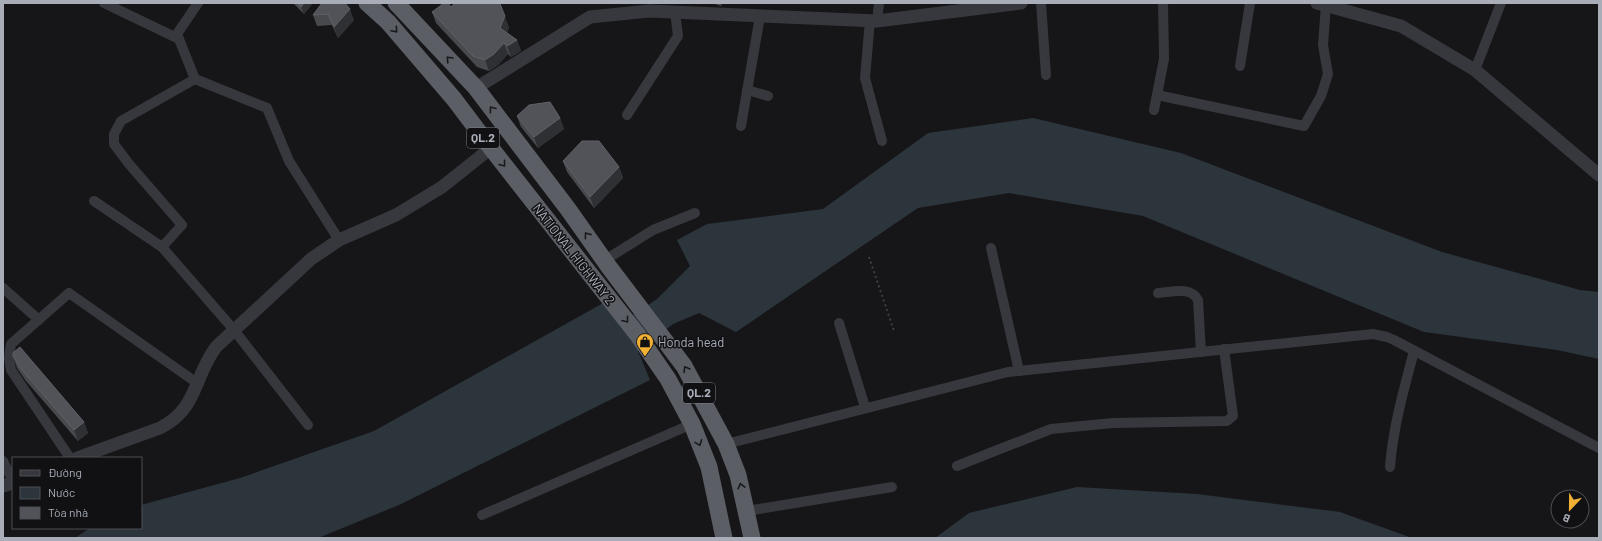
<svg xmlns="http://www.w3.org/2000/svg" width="1602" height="541" font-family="Barlow,sans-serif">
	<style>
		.water { fill: #2c353c }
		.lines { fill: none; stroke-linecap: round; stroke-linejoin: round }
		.path { stroke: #3d3f44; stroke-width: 2; stroke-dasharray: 2 3; stroke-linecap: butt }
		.minor { stroke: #37383d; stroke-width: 10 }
		.tertiary { stroke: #37383d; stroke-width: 13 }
		.trunk { stroke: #5b5e65; stroke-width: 17 }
		.wall { fill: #47494d }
		.shaded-wall { fill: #2f3033 }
		.building { fill: #525359; stroke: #5f6168 }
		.oneway { stroke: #18191b }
		.labels { text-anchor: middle; stroke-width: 3; stroke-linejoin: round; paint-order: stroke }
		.shield { fill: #111113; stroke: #7b7e86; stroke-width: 1 }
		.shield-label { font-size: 12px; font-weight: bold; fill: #a8adb8 }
		.street-label { font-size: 13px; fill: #a8adb8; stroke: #111113 }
		.poi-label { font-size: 13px; fill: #a8adb8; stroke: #111113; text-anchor: start }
	</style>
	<rect width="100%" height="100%" fill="#161618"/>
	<g class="water">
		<polygon points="1033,118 1181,153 1442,252 1580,290 1599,292 1599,359 1557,350 1424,332 1143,216 1009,193 918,208 736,332 699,313 673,324 638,351 650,380 399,505 318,538 75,538 90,528 141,528 141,505 240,478 374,431 605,302 621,323 657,299 690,266 677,240 707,224 823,209 928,133"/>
		<polygon points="1077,487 1197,494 1340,512 1412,538 935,538 969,513"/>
	</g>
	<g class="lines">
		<polyline class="path" points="869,257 894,331"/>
		<g class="minor">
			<polyline points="104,3 179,39"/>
			<polyline points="198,3 177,34 195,79 267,108 289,161 339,240"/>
			<polyline points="1041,3 1046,75"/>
			<polyline points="870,20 865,78 882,141"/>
			<polyline points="877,21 879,3"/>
			<polyline points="1240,66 1250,3"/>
			<polyline points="1475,70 1501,3"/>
			<polyline points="747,90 768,96"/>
			<polyline points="1157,95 1304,126 1321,96 1328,74 1323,45 1326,5"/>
			<polyline points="1154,110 1164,59 1163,3"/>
			<polyline points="627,115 678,36 675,12"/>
			<polyline points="741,126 760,16"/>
			<polyline points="94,201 162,247 234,330 308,425"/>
			<polyline points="162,247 182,225 129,164 114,144 114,134 121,121 195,79"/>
			<polyline points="991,248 1019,371"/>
			<polyline points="605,260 653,230 695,213"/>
			<polyline points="3,288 39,320"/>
			<path d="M1158,293C1171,292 1191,286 1198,300L1201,352"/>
			<polyline points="839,323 865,407"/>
			<polyline points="726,444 1008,372 1373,334 1387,337 1394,340 1599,448"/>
			<polyline points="70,458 11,370 9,358 11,344 69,293 197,383"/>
			<polyline points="3,461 13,481"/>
			<polyline points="957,466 1051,429 1113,423 1227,421 1233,416 1224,349"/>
			<path d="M1390,467C1393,427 1404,389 1414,351"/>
			<polyline points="747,511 892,487"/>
			<polyline points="482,515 692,424"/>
		</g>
		<g class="tertiary">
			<polyline points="1317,3 1401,26 1475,70 1599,175"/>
			<polyline points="476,88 590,17 649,11 877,21 1021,3"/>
			<path d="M77,458L160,428C198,409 193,378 216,347L311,259L339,240L396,215L442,187L491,148"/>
			<polyline points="3,486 13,483"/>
		</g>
		<g class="trunk">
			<polyline points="367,3 388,22 454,99 491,148 637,334 668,379 692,424 709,467 724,538"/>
			<polyline points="396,3 476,88 568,209 609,267 684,366 726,444 738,475 752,538"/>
		</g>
	</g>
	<g class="wall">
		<polygon points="293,3 313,3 304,14"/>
		<polygon points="322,3 354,20 338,38 332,25 317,26 313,15"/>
		<polygon points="712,3 723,3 721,6"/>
		<polygon points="451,7 509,27 507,33 517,40 521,51 511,57 508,54 498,65 489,71 477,67 436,23 432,12"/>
		<polygon points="517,116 560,118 564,129 538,148 521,127"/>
		<polygon points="563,161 619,167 623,178 594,208 567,172"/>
		<polygon points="13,356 84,422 88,433 78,441 26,381 17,368"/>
	</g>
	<g class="shaded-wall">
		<polygon points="304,3 313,3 304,14 301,7"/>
		<polygon points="720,3 723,3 721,6"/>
		<polygon points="500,4 509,27 504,39 500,28"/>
		<polygon points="350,9 354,20 338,38 334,27"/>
		<polygon points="517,40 521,51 511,57 507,46"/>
		<polygon points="504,43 508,54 498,65 489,71 485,60"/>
		<polygon points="560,118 564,129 538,148 534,137"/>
		<polygon points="619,167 623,178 594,208 590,197"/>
		<polygon points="84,422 88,433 78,441 74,430"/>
	</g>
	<g class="building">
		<polygon points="297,3 304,3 301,7"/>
		<polygon points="322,3 345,3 350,9 334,27 328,14 313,15"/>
		<polygon points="444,3 448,3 451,7 455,3 499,3 500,4 505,16 500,28 517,40 507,46 504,43 494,54 485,60 473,56 432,12"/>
		<polygon points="550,102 560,118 534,137 517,116 529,105"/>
		<polygon points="582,141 599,141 619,167 590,197 563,161"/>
		<polygon points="20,347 84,422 74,430 22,370 13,356 13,353"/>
	</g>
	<defs><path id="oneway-chevron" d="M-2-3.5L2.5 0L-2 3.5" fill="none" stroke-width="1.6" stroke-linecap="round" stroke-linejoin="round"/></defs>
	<g class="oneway">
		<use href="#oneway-chevron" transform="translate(395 30) rotate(49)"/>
		<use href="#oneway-chevron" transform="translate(449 59) rotate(-133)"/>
		<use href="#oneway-chevron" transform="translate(492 109) rotate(-127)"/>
		<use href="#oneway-chevron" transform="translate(503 164) rotate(52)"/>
		<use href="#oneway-chevron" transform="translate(587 235) rotate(-126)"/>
		<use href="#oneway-chevron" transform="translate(626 320) rotate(52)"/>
		<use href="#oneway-chevron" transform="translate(686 369) rotate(-121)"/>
		<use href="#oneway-chevron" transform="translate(699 443) rotate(69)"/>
		<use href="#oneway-chevron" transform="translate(741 486) rotate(-104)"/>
	</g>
	<defs>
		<symbol id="shop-pin" viewBox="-11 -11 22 30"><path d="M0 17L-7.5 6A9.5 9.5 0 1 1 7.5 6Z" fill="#f2b134" stroke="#111113"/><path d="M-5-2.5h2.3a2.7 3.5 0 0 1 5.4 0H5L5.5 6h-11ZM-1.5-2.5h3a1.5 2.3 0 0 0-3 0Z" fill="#111"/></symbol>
	</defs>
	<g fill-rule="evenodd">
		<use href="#shop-pin" x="635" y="332" width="20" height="27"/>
	</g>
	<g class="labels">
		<g class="shield">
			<rect x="467" y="128" width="32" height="20" rx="3"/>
			<rect x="683" y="383" width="32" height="20" rx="3"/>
		</g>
		<g class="shield-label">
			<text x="483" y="142">QL.2</text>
			<text x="699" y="397">QL.2</text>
		</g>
		<g class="street-label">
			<text transform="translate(574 254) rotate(52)" y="5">NATIONAL HIGHWAY 2</text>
		</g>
		<g class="poi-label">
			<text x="658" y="347">Honda head</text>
		</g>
	</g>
	<rect width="1602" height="541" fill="none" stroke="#a8adb8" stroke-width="8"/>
	<rect x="12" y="457" width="130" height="72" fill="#111113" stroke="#4d4f55"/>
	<rect x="20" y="470" width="20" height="6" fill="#37383d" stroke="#4d4f55"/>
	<text x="48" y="477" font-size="12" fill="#a8adb8">Đường</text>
	<rect x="20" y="487" width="20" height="12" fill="#2c353c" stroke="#4d4f55"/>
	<text x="48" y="497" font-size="12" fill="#a8adb8">Nước</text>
	<rect x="20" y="507" width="20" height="12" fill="#525359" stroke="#4d4f55"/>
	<text x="48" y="517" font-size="12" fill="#a8adb8">Tòa nhà</text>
	<g transform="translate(1570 509) rotate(202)"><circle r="19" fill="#111113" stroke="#4d4f55"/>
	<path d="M0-3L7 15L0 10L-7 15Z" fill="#f2b134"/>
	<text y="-6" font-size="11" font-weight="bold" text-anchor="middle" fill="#a8adb8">B</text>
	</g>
</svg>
